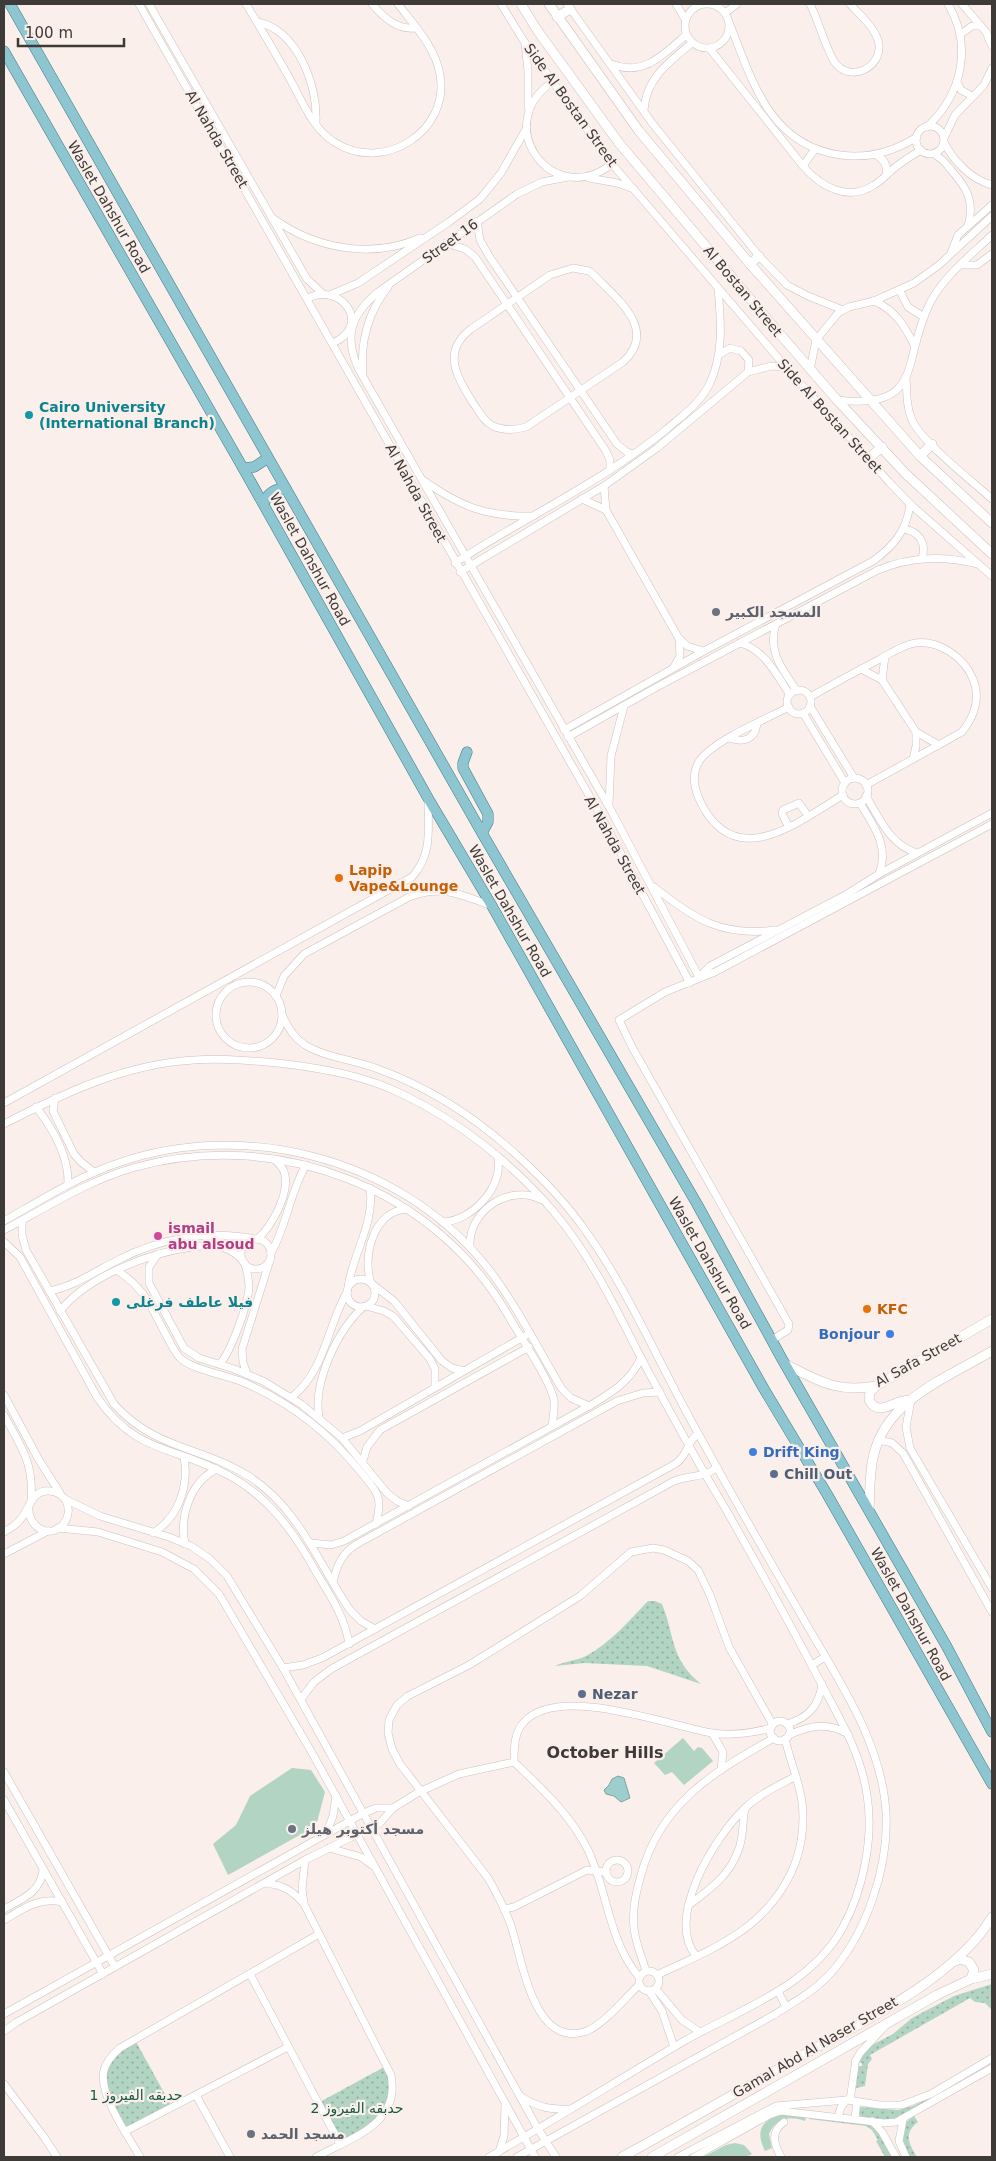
<svg xmlns="http://www.w3.org/2000/svg" width="996" height="2161" font-family="'DejaVu Sans','Noto Naskh Arabic',sans-serif">
	<style>
		.grass { fill: url(#grass-dots) }
		.garden { fill: #b1d5c2 }
		.water { fill: #9dcece; stroke: #80a2a1 }
		.lines { fill: none; stroke-linecap: round; stroke-linejoin: round }
		.minor-casing { stroke: #ccc1bd; stroke-width: 8 }
		.tertiary-casing { stroke: #ccc1bd; stroke-width: 10 }
		.secondary-casing { stroke: #ccc1bd; stroke-width: 10 }
		.primary-casing { stroke: #407b87; stroke-width: 11 }
		.minor { stroke: #fff; stroke-width: 7 }
		.tertiary { stroke: #fff; stroke-width: 9 }
		.secondary { stroke: #fff; stroke-width: 9 }
		.primary { stroke: #8dc5d0; stroke-width: 10 }
		.culture-dot { fill: #0f9aa8; stroke: #faefea; stroke-width: 2 }
		.worship-dot { fill: #6b7280; stroke: #faefea; stroke-width: 2 }
		.food-dot { fill: #e8710a; stroke: #faefea; stroke-width: 2 }
		.hotel-dot { fill: #d1479c; stroke: #faefea; stroke-width: 2 }
		.shop-dot { fill: #3f7fe0; stroke: #faefea; stroke-width: 2 }
		.service-dot { fill: #5c6f8a; stroke: #faefea; stroke-width: 2 }
		.labels { text-anchor: middle; stroke-width: 4.5; stroke-linejoin: round; paint-order: stroke }
		.street-label { font-size: 14px; fill: #3e3a38; stroke: #faefea }
		.culture-label { font-size: 14px; font-weight: bold; fill: #0d838f; stroke: #faefea; text-anchor: start }
		.worship-label { font-size: 14px; font-weight: bold; fill: #5b616d; stroke: #faefea; text-anchor: start }
		.food-label { font-size: 14px; font-weight: bold; fill: #c56008; stroke: #faefea; text-anchor: start }
		.hotel-label { font-size: 14px; font-weight: bold; fill: #b23c85; stroke: #faefea; text-anchor: start }
		.shop-label { font-size: 14px; font-weight: bold; fill: #366cbe; stroke: #faefea; text-anchor: end }
		.service-label { font-size: 14px; font-weight: bold; fill: #4e5e75; stroke: #faefea; text-anchor: start }
		.park-label { font-size: 14px; fill: #175a3f; stroke: #faefea }
		.quarter-label { font-size: 16px; font-weight: bold; fill: #3e3a38; stroke: #faefea }
	</style>
	<defs>
		<pattern id="grass-dots" width="8" height="8" patternUnits="userSpaceOnUse" patternTransform="scale(1.25)"><rect width="8" height="8" fill="#b1d5c2"/><path d="M2 2h.1M6 6h.1" fill="none" stroke="#91ae9f" stroke-width="1.8" stroke-linecap="round"/></pattern>
	</defs>
	<rect width="100%" height="100%" fill="#faefea"/>
	<g class="grass">
		<path d="M655,1601L662,1604C675,1636 670,1659 701,1684L647,1666L584,1663L555,1666C565,1661 576,1661 586,1656C610,1643 629,1621 648,1601Z"/>
		<polygon points="992,1984 992,2010 985,2003 975,2002 970,1998 870,2055 872,2059 868,2064 865,2086 856,2088 858,2066 862,2066 862,2063 858,2062 868,2047 893,2034 912,2018 954,1996"/>
		<path d="M135,2040L172,2107L126,2131C115,2112 93,2080 110,2058C115,2051 128,2045 135,2040Z"/>
		<polygon points="386,2066 393,2086 383,2117 340,2144 318,2103"/>
		<polygon points="931,2097 932,2099 893,2120 862,2117 858,2114 858,2109 861,2107 898,2110 913,2106"/>
		<path d="M914,2116L918,2122C903,2133 909,2144 917,2157H910L901,2139L906,2122Z"/>
		<polygon points="810,2117 870,2125 878,2132 893,2157 885,2157 876,2141 878,2140 872,2130 866,2126 809,2119"/>
	</g>
	<g class="garden">
		<polygon points="683,1738 694,1751 698,1747 702,1748 713,1761 684,1785 672,1772 665,1775 654,1763"/>
		<polygon points="292,1768 311,1770 325,1792 316,1826 228,1875 213,1844 236,1825 250,1796"/>
		<path d="M783,2114L806,2117L805,2121C791,2115 775,2118 769,2134L772,2148L765,2151C755,2131 761,2120 783,2114Z"/>
		<polygon points="735,2143 744,2145 752,2154 746,2157 703,2157 726,2145"/>
	</g>
	<polygon class="water" points="618,1776 624,1778 630,1798 621,1802 614,1796 606,1794 604,1790 609,1785 612,1779"/>
	<g class="lines">
		<defs>
			<g id="minor">
				<circle cx="707" cy="26" r="22"/>
				<polyline points="139,4 603,820 690,983"/>
				<polyline points="149,4 307,279 323,294"/>
				<path d="M246,4C261,29 276,54 290,79C302,101 313,130 336,143C384,173 450,131 440,75C436,48 414,25 398,4"/>
				<path d="M372,4C384,18 397,30 416,28"/>
				<polyline points="501,4 525,43 612,164 786,367 889,482 910,504 992,576"/>
				<polyline points="567,4 652,123 759,256 787,285 808,296 843,310"/>
				<polyline points="676,4 685,19"/>
				<path d="M810,4C818,19 827,53 836,64C851,82 881,68 879,45C877,29 860,15 850,4"/>
				<polyline points="962,4 986,32 992,46"/>
				<polyline points="725,13 737,4"/>
				<path d="M258,22C298,31 318,86 316,123"/>
				<path d="M729,22C752,80 769,145 840,155C868,159 893,152 917,137"/>
				<polyline points="961,34 972,26 981,26"/>
				<polyline points="525,43 528,71 528,107"/>
				<path d="M710,49L803,166C821,187 848,202 874,185C881,181 886,175 892,170C901,162 911,156 921,150"/>
				<path d="M611,64C643,77 663,55 686,35"/>
				<path d="M554,81C489,123 552,211 612,164"/>
				<polyline points="957,82 961,90 972,96"/>
				<path d="M644,110C646,78 669,62 692,43"/>
				<circle cx="930" cy="140" r="14"/>
				<path d="M927,127C962,94 973,46 948,4"/>
				<polyline points="944,138 955,115 984,85 992,68"/>
				<path d="M944,142C953,161 972,180 992,185"/>
				<path d="M934,154C941,158 946,163 951,170C967,188 975,201 968,226"/>
				<path d="M876,155C884,159 888,165 886,175"/>
				<polyline points="803,166 815,149"/>
				<path d="M568,177L542,182L517,194L378,292C351,315 344,335 358,368L613,814L699,977"/>
				<polyline points="589,178 617,183 634,189"/>
				<path d="M274,219C316,249 372,259 420,238"/>
				<polyline points="477,221 480,240 489,256 617,444 627,452 634,454"/>
				<polyline points="446,243 465,249 475,257 606,451 610,460 610,470"/>
				<polyline points="951,253 958,235 992,205"/>
				<polyline points="961,265 977,265 992,254"/>
				<path d="M573,268L589,271L595,276C618,300 658,330 623,362L526,427C515,430 504,431 493,426C483,421 479,411 473,403C457,377 441,352 471,329L550,275Z"/>
				<polyline points="900,291 908,307 924,317"/>
				<polyline points="330,295 358,283 449,222 480,199 501,173 526,129"/>
				<path d="M308,298C341,282 373,325 333,343"/>
				<path d="M874,301C895,310 905,326 914,345"/>
				<polyline points="719,355 730,348 741,351 749,360 748,372"/>
				<polyline points="810,370 816,340 839,312 849,307 874,301 914,283 939,265 992,216"/>
				<path d="M363,373C360,343 368,312 388,287"/>
				<path d="M906,377C907,392 906,406 912,420C921,441 973,482 992,499"/>
				<path d="M837,400C926,410 901,360 930,303C944,276 970,256 992,235"/>
				<path d="M423,480C461,507 487,517 533,516"/>
				<polyline points="604,486 606,510 678,637 687,646 703,651"/>
				<polyline points="582,499 606,510"/>
				<path d="M903,529C919,531 927,543 922,558"/>
				<path d="M455,563C525,517 602,482 667,429C683,415 699,404 709,385C724,355 721,321 718,288"/>
				<polyline points="460,572 604,486 657,448 748,372 771,366 786,367"/>
				<path d="M776,624C767,651 782,669 797,691"/>
				<path d="M740,643C765,650 776,674 790,695"/>
				<polyline points="674,667 680,656 679,639"/>
				<polyline points="861,669 882,680 916,732 939,745"/>
				<polyline points="882,680 885,656"/>
				<circle cx="799" cy="702" r="12"/>
				<path d="M810,697C833,684 857,671 880,659C891,653 903,645 915,643C939,640 964,657 973,679C981,698 974,717 962,732L866,785"/>
				<polyline points="810,706 854,778"/>
				<path d="M789,707C766,719 715,740 700,760C691,773 694,789 701,803C736,873 798,822 843,795"/>
				<polyline points="803,713 845,783"/>
				<path d="M564,730L704,651L873,561C894,546 907,530 910,504"/>
				<path d="M568,737L655,688L878,570C912,556 943,556 978,564"/>
				<path d="M729,738C743,743 755,740 757,724"/>
				<polyline points="913,759 916,746 916,732"/>
				<circle cx="855" cy="791" r="13"/>
				<path d="M866,796C880,819 890,845 917,853"/>
				<path d="M860,803C873,825 890,846 879,874"/>
				<polyline points="609,805 611,756 624,706"/>
				<polyline points="789,827 782,814 783,810 799,803 808,816"/>
				<path d="M654,887C694,919 722,937 775,930"/>
				<polyline points="699,977 710,966 847,894 879,874 992,813"/>
				<circle cx="249" cy="1015" r="33"/>
				<path d="M276,996L284,976L304,954L409,897C441,884 462,895 492,906"/>
				<path d="M282,1014C287,1027 293,1037 305,1045C327,1058 355,1060 378,1069C431,1088 479,1120 520,1158C544,1180 566,1203 585,1230C630,1293 660,1366 698,1433C731,1494 766,1554 800,1613C835,1675 882,1740 886,1813C889,1867 866,1935 829,1975C813,1992 791,2004 772,2016L517,2157"/>
				<polyline points="55,1098 53,1111 74,1154 81,1162 94,1172"/>
				<path d="M4,1103L412,877C433,854 428,828 428,798"/>
				<path d="M36,1107C54,1130 69,1156 68,1184"/>
				<path d="M4,1124C64,1093 125,1064 194,1060C225,1058 256,1061 286,1064C326,1069 365,1076 402,1094C459,1121 513,1164 554,1212C588,1252 615,1306 639,1354C659,1392 680,1430 701,1467C710,1483 720,1499 729,1515C761,1571 792,1628 822,1685C841,1721 861,1754 867,1795C874,1838 863,1891 842,1929C808,1989 735,2011 679,2044C615,2082 553,2121 489,2157"/>
				<path d="M22,1220V1235L26,1250L114,1404C155,1450 202,1446 250,1477C300,1510 318,1563 350,1610L361,1621L375,1629"/>
				<path d="M4,1221C41,1200 77,1177 118,1163C244,1119 396,1158 482,1261C514,1299 536,1346 562,1389L571,1398L589,1406"/>
				<path d="M443,1222C471,1221 503,1188 498,1159"/>
				<path d="M4,1230C47,1207 89,1180 136,1167C277,1128 436,1188 509,1317C520,1336 550,1380 554,1400C555,1408 553,1417 552,1426"/>
				<path d="M257,1239C272,1227 289,1194 285,1175C284,1168 279,1164 274,1159"/>
				<circle cx="256" cy="1254" r="15"/>
				<path d="M4,1242L20,1257L97,1397C135,1454 175,1446 228,1475C269,1497 294,1532 316,1572C330,1595 345,1617 349,1644"/>
				<path d="M470,1247C468,1212 507,1184 540,1199"/>
				<path d="M271,1253C287,1225 290,1192 306,1165"/>
				<polyline points="158,1254 149,1267 149,1283 184,1348 199,1358 234,1369 263,1381 301,1404 342,1438 387,1493 397,1501 409,1506"/>
				<path d="M118,1271C145,1289 150,1305 165,1333C170,1342 174,1352 181,1359C194,1370 227,1375 245,1383C289,1402 328,1432 359,1470C365,1477 372,1485 377,1494C381,1504 378,1514 376,1524"/>
				<circle cx="361" cy="1293" r="14"/>
				<path d="M371,1283C362,1257 373,1211 407,1209"/>
				<polyline points="372,1284 394,1301 442,1361 452,1368 464,1371"/>
				<path d="M348,1287C353,1253 375,1223 370,1188"/>
				<path d="M49,1291C73,1287 96,1271 118,1260C160,1238 209,1230 255,1239"/>
				<polyline points="366,1306 384,1311 393,1316 430,1359 435,1369 435,1387"/>
				<path d="M60,1311C88,1276 149,1253 192,1247C202,1246 212,1244 222,1247C231,1250 238,1255 244,1262"/>
				<polyline points="772,1340 788,1330 789,1324 632,1047 619,1020 665,992 715,972 992,824"/>
				<path d="M220,1364C231,1351 248,1305 249,1287C249,1279 247,1272 245,1264"/>
				<polyline points="247,1374 243,1362 242,1349 270,1260"/>
				<polyline points="4,1395 39,1460 60,1493"/>
				<path d="M292,1397C325,1371 327,1327 347,1292"/>
				<polyline points="911,1400 906,1427 910,1448 992,1588"/>
				<path d="M4,1415C21,1447 34,1462 31,1501"/>
				<path d="M319,1417C313,1382 337,1331 363,1307"/>
				<polyline points="342,1438 360,1431 530,1333"/>
				<polyline points="879,1440 892,1443 903,1453 992,1612"/>
				<polyline points="363,1461 367,1447 380,1430 529,1347"/>
				<polyline points="65,1499 100,1516 169,1537 191,1546 210,1559 227,1576 283,1668 538,2129 556,2157"/>
				<polyline points="58,1528 98,1532 162,1552 194,1569 219,1594 311,1751 535,2157"/>
				<path d="M4,1532C9,1529 15,1526 19,1521C30,1510 31,1489 50,1491C57,1492 63,1495 66,1501C69,1507 69,1514 66,1520C54,1542 26,1529 29,1505"/>
				<path d="M153,1533C179,1517 189,1486 184,1457"/>
				<path d="M311,1543L331,1545L344,1541L589,1406C611,1393 630,1382 641,1358"/>
				<path d="M185,1544C179,1516 191,1481 217,1469"/>
				<polyline points="4,1554 48,1531"/>
				<path d="M333,1582C337,1565 342,1553 357,1544L617,1401L643,1393L660,1392"/>
				<polyline points="812,1665 825,1657"/>
				<path d="M283,1668L303,1665L322,1658L675,1464C688,1456 686,1442 698,1434"/>
				<path d="M301,1699L314,1682L331,1669L674,1481C688,1475 706,1478 717,1467"/>
				<circle cx="780" cy="1731" r="10"/>
				<path d="M787,1724C808,1718 819,1706 822,1684"/>
				<polyline points="712,1733 723,1752 721,1770"/>
				<path d="M789,1735C810,1725 828,1722 848,1734"/>
				<polyline points="4,1772 115,1967"/>
				<polyline points="4,1800 103,1974"/>
				<polyline points="326,1834 333,1816 336,1796"/>
				<polyline points="329,1848 361,1857 372,1865"/>
				<circle cx="617" cy="1871" r="11"/>
				<path d="M265,1883C283,1885 292,1890 304,1904L391,2075C401,2124 351,2138 316,2157"/>
				<polyline points="304,1903 302,1889 305,1860"/>
				<path d="M688,1906C709,1889 728,1878 738,1851C744,1838 742,1822 745,1808"/>
				<path d="M4,1909C22,1899 41,1892 43,1870"/>
				<polyline points="504,1909 514,1907 587,1870 606,1872"/>
				<path d="M4,1920C23,1909 38,1897 62,1902"/>
				<path d="M696,1956C665,1917 715,1837 744,1809C759,1794 778,1786 796,1776"/>
				<circle cx="649" cy="1981" r="10"/>
				<path d="M646,1971C642,1957 635,1942 634,1928C632,1909 636,1893 641,1875C660,1804 713,1772 774,1738"/>
				<polyline points="250,1974 340,2144"/>
				<path d="M657,1975C712,1949 763,1931 791,1873C801,1852 805,1826 802,1802C799,1781 790,1760 785,1739"/>
				<path d="M639,1977C608,1940 608,1892 588,1850C570,1814 542,1789 514,1762C514,1749 514,1732 524,1722C559,1684 667,1725 711,1733C731,1736 752,1733 771,1728"/>
				<path d="M639,1985C625,1998 603,2026 584,2032C531,2047 522,1954 510,1923C504,1907 496,1892 488,1878L400,1764L392,1749L388,1733L389,1720L397,1705L408,1696L469,1665L580,1596L631,1552L653,1548L664,1550L688,1561L698,1570L710,1595L729,1647L773,1725"/>
				<polyline points="656,1989 682,2020 700,2032"/>
				<polyline points="649,1991 662,2011 674,2047"/>
				<polyline points="778,1991 786,2007"/>
				<polyline points="4,2014 364,1813 376,1808 393,1808"/>
				<polyline points="4,2031 17,2022 305,1860 380,1823 393,1808 419,1792 459,1774 514,1762"/>
				<polyline points="855,2062 860,2053 885,2026"/>
				<polyline points="4,2084 44,2137 57,2157"/>
				<polyline points="196,2095 230,2157"/>
				<path d="M520,2096C537,2107 550,2110 571,2109"/>
				<polyline points="850,2100 855,2066"/>
				<polyline points="838,2117 841,2107 847,2100"/>
				<polyline points="855,2118 857,2101"/>
				<polyline points="903,2120 899,2141 906,2157"/>
				<polyline points="872,2121 882,2132 896,2157"/>
				<polyline points="126,2131 288,2047"/>
				<polyline points="499,2152 504,2136 505,2105"/>
				<path d="M140,2157C128,2136 98,2094 104,2070C107,2060 113,2054 120,2048L319,1934"/>
				<polyline points="678,2157 776,2106 847,2100 880,2105 902,2105 931,2094 992,2058"/>
				<polyline points="694,2157 769,2115 781,2111 884,2123 896,2122 992,2068"/>
				<path d="M781,2157C774,2144 770,2132 784,2122"/>
			</g>
			<g id="tertiary">
				<polyline points="521,4 537,30 619,143 773,326 837,400 906,474 992,554"/>
				<polyline points="549,4 639,131 750,264 920,456 992,523"/>
				<polyline points="557,17 570,9"/>
				<polyline points="750,264 759,256"/>
				<polyline points="920,456 932,444"/>
				<polyline points="868,459 882,447"/>
				<path d="M785,1364C819,1381 836,1393 876,1386L992,1319"/>
				<path d="M876,1386L870,1392L869,1400C879,1419 896,1398 911,1400"/>
				<path d="M869,1511C870,1492 869,1472 874,1454C887,1399 949,1377 992,1351"/>
			</g>
			<g id="secondary">
				<polyline points="956,1961 960,1959 969,1962 974,1970 971,1979"/>
				<path d="M622,2157C682,2124 741,2090 801,2056C861,2023 957,1977 992,1917"/>
				<polyline points="652,2157 937,1995 971,1979 992,1974"/>
			</g>
			<g id="primary">
				<polyline points="10,4 482,833 697,1204 782,1359 947,1647 992,1732"/>
				<polyline points="4,51 243,468 428,798 492,906 764,1389 827,1494 992,1784"/>
				<polyline points="243,468 254,467 268,458"/>
				<path d="M264,503C268,493 275,488 286,489"/>
				<polyline points="467,752 463,763 463,768 488,814 488,822 482,833"/>
			</g>
		</defs>
		<use href="#minor" class="minor-casing"/>
		<use href="#tertiary" class="tertiary-casing"/>
		<use href="#secondary" class="secondary-casing"/>
		<use href="#primary" class="primary-casing"/>
		<use href="#minor" class="minor"/>
		<use href="#tertiary" class="tertiary"/>
		<use href="#secondary" class="secondary"/>
		<use href="#primary" class="primary"/>
	</g>
	<g class="culture-dot">
		<circle cx="29" cy="415" r="5"/>
		<circle cx="116" cy="1302" r="5"/>
	</g>
	<g class="worship-dot">
		<circle cx="716" cy="612" r="5"/>
		<circle cx="292" cy="1829" r="5"/>
		<circle cx="251" cy="2134" r="5"/>
	</g>
	<g class="food-dot">
		<circle cx="339" cy="878" r="5"/>
		<circle cx="867" cy="1309" r="5"/>
	</g>
	<circle class="hotel-dot" cx="158" cy="1236" r="5"/>
	<g class="shop-dot">
		<circle cx="890" cy="1334" r="5"/>
		<circle cx="753" cy="1452" r="5"/>
	</g>
	<g class="service-dot">
		<circle cx="774" cy="1474" r="5"/>
		<circle cx="582" cy="1694" r="5"/>
	</g>
	<g class="labels">
		<g class="street-label">
			<text transform="translate(571 105) rotate(54)" y="5">Side Al Bostan Street</text>
			<text transform="translate(217 139) rotate(60)" y="5">Al Nahda Street</text>
			<text transform="translate(109 207) rotate(60)" y="5">Waslet Dahshur Road</text>
			<text transform="translate(450 241) rotate(-36)" y="5">Street 16</text>
			<text transform="translate(743 291) rotate(50)" y="5">Al Bostan Street</text>
			<text transform="translate(830 416) rotate(48)" y="5">Side Al Bostan Street</text>
			<text transform="translate(416 493) rotate(61)" y="5">Al Nahda Street</text>
			<text transform="translate(310 559) rotate(61)" y="5">Waslet Dahshur Road</text>
			<text transform="translate(615 845) rotate(61)" y="5">Al Nahda Street</text>
			<text transform="translate(510 911) rotate(60)" y="5">Waslet Dahshur Road</text>
			<text transform="translate(710 1263) rotate(60)" y="5">Waslet Dahshur Road</text>
			<text transform="translate(918 1360) rotate(-29)" y="5">Al Safa Street</text>
			<text transform="translate(911 1614) rotate(61)" y="5">Waslet Dahshur Road</text>
			<text transform="translate(815 2047) rotate(-30)" y="5">Gamal Abd Al Naser Street</text>
		</g>
		<g class="culture-label">
			<text x="39" y="412">Cairo University<tspan x="39" dy="16">(International Branch)</tspan></text>
			<text x="126" y="1307">فيلا عاطف فرغلى</text>
		</g>
		<g class="worship-label">
			<text x="726" y="617">المسجد الكبير</text>
			<text x="302" y="1834">مسجد أكتوبر هيلز</text>
			<text x="261" y="2139">مسجد الحمد</text>
		</g>
		<g class="food-label">
			<text x="349" y="875">Lapip<tspan x="349" dy="16">Vape&amp;Lounge</tspan></text>
			<text x="877" y="1314">KFC</text>
		</g>
		<g class="hotel-label">
			<text x="168" y="1233">ismail<tspan x="168" dy="16">abu alsoud</tspan></text>
		</g>
		<g class="shop-label">
			<text x="880" y="1339">Bonjour</text>
			<text x="763" y="1457" text-anchor="start">Drift King</text>
		</g>
		<g class="service-label">
			<text x="784" y="1479">Chill Out</text>
			<text x="592" y="1699">Nezar</text>
		</g>
		<g class="park-label">
			<text x="136" y="2100">حدبقه الفيروز 1</text>
			<text x="357" y="2113">حدبقه الفيروز 2</text>
		</g>
		<g class="quarter-label">
			<text x="605" y="1758">October Hills</text>
		</g>
	</g>
	<rect width="996" height="2161" fill="none" stroke="#3e3a38" stroke-width="10"/>
	<path d="M18 38v8h106v-8" fill="none" stroke="#3e3a38" stroke-width="2.5"/>
	<text x="25" y="38" font-size="15" fill="#3e3a38" stroke="#faefea" stroke-width="4" paint-order="stroke">100 m</text>
</svg>
